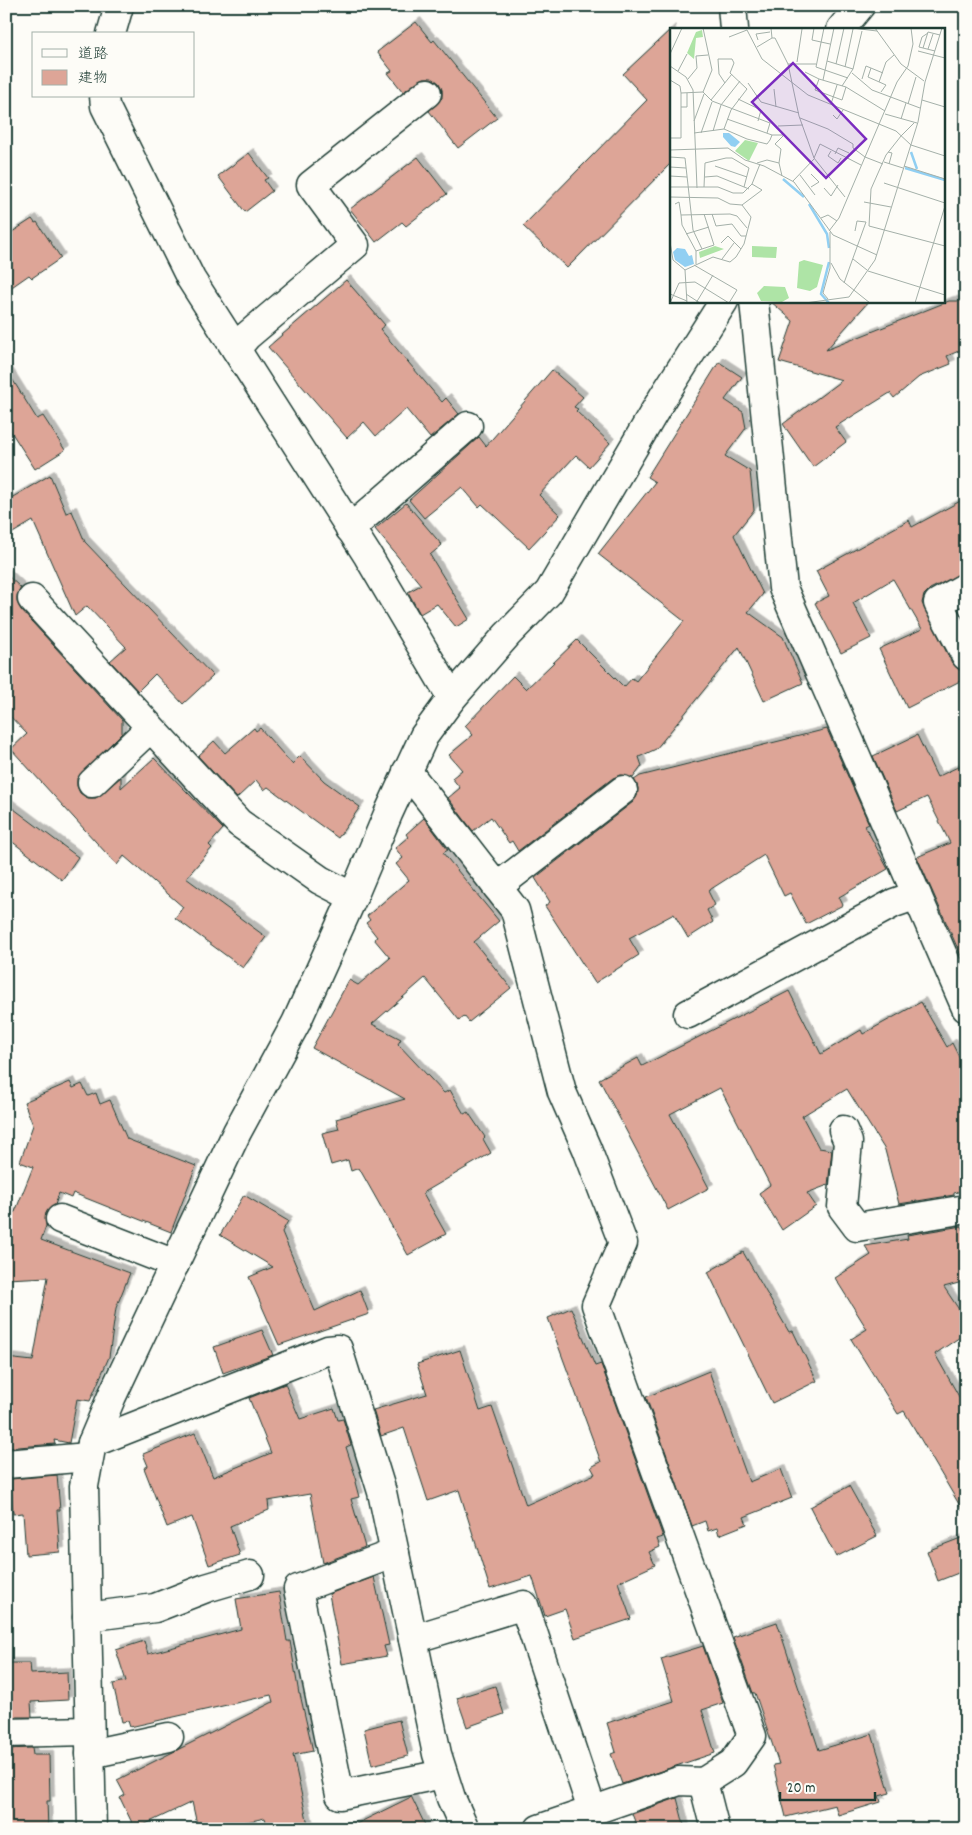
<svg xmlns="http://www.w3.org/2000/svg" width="972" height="1835" font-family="Dekko,'Klee One',sans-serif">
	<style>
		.building { fill: #dda597; stroke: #1f3d34; filter: url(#shadow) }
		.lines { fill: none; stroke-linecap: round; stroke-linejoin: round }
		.minor-casing { stroke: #1f3d34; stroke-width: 31 }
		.minor { stroke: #fdfcf7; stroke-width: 28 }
		.inset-river { fill: none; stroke: #91cff2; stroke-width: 2.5 }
		.inset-road { fill: none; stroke: #a4b0a9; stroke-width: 1 }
		.view { fill: #7b2cbf; fill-opacity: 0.15; stroke: #7b2cbf; stroke-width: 2.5 }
		.inset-edge { fill: none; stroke: #1f3d34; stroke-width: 2.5 }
	</style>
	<defs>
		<filter id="shadow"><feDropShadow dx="4.5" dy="-4.5" stdDeviation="0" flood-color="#0004"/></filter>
	</defs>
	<rect width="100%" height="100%" fill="#fdfcf7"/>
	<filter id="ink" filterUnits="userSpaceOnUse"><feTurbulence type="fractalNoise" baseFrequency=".02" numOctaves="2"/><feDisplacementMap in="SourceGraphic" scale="10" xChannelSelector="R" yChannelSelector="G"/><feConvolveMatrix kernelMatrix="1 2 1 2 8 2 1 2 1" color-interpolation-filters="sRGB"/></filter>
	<g filter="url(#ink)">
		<g class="building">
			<polygon points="416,22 432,42 434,40 497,118 458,148 429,111 442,98 442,90 439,83 432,78 424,78 403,92 388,73 392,71 377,52"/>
			<polygon points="671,29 671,163 567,268 523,226 647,100 623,74"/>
			<polygon points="249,153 268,178 264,180 272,191 245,212 218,176"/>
			<polygon points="418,157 447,194 406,226 402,222 376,242 350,209"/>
			<polygon points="32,219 35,223 37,222 61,258 32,278 29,275 6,291 6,236"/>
			<polygon points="346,280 385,325 380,329 442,402 446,398 459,414 430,438 406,409 376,436 364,422 347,438 268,347"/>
			<polygon points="770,301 869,301 826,350 949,301 966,301 966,348 947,356 951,364 919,377 894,398 890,393 835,427 846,442 813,467 783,424 842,380 779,362 793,321"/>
			<polygon points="719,362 742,377 725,400 743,412 746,428 725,456 750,471 754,510 734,535 763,594 748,612 783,637 803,683 764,701 739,647 656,749 639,757 642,766 633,778 621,775 613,778 518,851 512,841 509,843 491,817 473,831 448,798 460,788 452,778 462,770 449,755 473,735 465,726 513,676 526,689 577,640 624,687 632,678 636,681 684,621 598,554 655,482 647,477"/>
			<polygon points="6,369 37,419 43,416 65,450 35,469 6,424"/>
			<polygon points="552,370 583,397 574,407 578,409 576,411 610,443 589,467 576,455 539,495 560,515 529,548 482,504 479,507 462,487 424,518 409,500 479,437 486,446"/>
			<polygon points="50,475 66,513 72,511 85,542 213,676 183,704 155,674 138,691 110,661 126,647 87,606 75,616 33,521 6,537 6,501"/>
			<polygon points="966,498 966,571 930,589 924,595 922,603 952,663 958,669 966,672 966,678 907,708 879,649 922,629 893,579 853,603 871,638 841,653 815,603 829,596 816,571 909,520 912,527"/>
			<polygon points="406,503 442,545 430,555 469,619 456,627 437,604 420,614 408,592 421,585 375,529"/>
			<polygon points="6,574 21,588 17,595 17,602 21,610 122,720 122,733 77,778 77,786 80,793 88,798 96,798 121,777 121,788 154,758 223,829 209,845 212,848 186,878 266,937 243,968 175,918 183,907 124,856 117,865 11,749 27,734 6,712"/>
			<polygon points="254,728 256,731 260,728 292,764 300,756 324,781 360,807 338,838 268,787 264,790 256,780 237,798 198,756 214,741 225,753"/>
			<polygon points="827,729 869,824 865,826 888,869 839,897 843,905 806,924 790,893 784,896 764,855 708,891 715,905 707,910 713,922 688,938 674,914 629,938 639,955 595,983 545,906 550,902 535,878 633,802 637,796 638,788 634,780 640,776"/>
			<polygon points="917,735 937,777 966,763 966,967 917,857 950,843 927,797 897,811 873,756"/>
			<polygon points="6,803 78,857 62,880 6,837"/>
			<polygon points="424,818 448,850 443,853 499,921 474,942 511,988 469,1022 464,1016 459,1020 425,978 372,1024 401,1039 398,1044 444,1093 450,1090 464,1114 468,1112 485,1137 483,1139 491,1153 423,1193 446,1234 408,1255 359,1168 351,1171 348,1160 331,1165 322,1133 339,1129 336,1119 405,1099 312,1048 349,980 358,985 390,958 374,939 377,937 366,923 370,920 367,916 409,880 396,864 403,858 395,848 408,837 406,834"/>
			<polygon points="789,991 821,1054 861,1030 863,1034 921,1002 947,1047 952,1043 966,1071 966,1190 954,1193 954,1195 899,1204 885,1150 847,1089 802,1116 819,1148 832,1150 828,1185 807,1193 816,1206 782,1230 759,1193 770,1185 720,1088 670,1114 709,1188 668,1210 599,1079 638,1058 642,1066"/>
			<polygon points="70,1082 73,1088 82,1084 88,1096 96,1093 100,1104 110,1100 127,1139 196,1166 171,1232 73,1193 71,1198 59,1193 55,1205 46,1213 46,1226 41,1240 130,1273 116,1308 109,1357 90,1401 77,1399 69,1443 54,1440 55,1444 6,1448 6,1358 33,1361 48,1277 6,1279 6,1213 15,1212 33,1167 20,1162 33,1125 24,1102"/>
			<polygon points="244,1195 288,1221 282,1232 315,1311 360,1290 369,1314 279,1345 249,1277 273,1267 220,1235"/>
			<polygon points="962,1226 966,1240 966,1281 944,1287 966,1320 966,1333 935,1354 966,1409 966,1516 904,1411 898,1414 851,1339 867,1329 835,1278 871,1255 865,1246 908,1239 907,1235"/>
			<polygon points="743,1252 789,1332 793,1331 817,1381 772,1403 708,1272"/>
			<polygon points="571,1308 595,1366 601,1364 663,1537 657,1539 660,1547 649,1552 655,1565 618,1582 631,1619 575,1638 565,1609 545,1616 532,1576 490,1589 459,1490 428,1501 404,1428 381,1436 373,1410 427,1394 417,1364 460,1350 480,1411 492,1407 526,1505 595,1474 591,1467 601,1462 548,1318"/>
			<polygon points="262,1330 273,1355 223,1373 214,1347"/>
			<polygon points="709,1371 749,1482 781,1469 792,1498 744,1517 747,1524 719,1535 717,1528 708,1531 705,1521 692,1526 646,1397"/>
			<polygon points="285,1384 300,1419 334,1408 338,1420 343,1419 351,1445 346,1447 357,1481 355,1482 359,1497 351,1499 365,1547 323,1563 310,1494 268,1501 269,1510 230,1526 240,1555 209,1565 192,1517 167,1527 144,1468 148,1466 143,1454 195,1433 213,1477 271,1453 249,1398"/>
			<polygon points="57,1475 60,1510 57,1510 60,1552 26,1555 23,1513 13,1514 11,1479"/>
			<polygon points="849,1486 877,1536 836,1557 810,1507"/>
			<polygon points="966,1536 966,1570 938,1581 927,1551"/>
			<polygon points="374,1577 389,1645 384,1646 387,1656 342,1664 329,1594"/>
			<polygon points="279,1592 287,1641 290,1641 299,1694 300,1694 313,1751 293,1755 309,1829 268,1829 265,1818 214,1829 198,1829 192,1802 135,1829 120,1798 125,1795 117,1780 273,1702 271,1695 130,1727 128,1721 122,1722 113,1684 126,1681 116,1650 144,1641 148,1654 241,1629 236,1599"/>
			<polygon points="777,1622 819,1750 872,1734 890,1793 879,1796 881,1802 838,1815 835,1805 786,1817 773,1765 779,1764 755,1693 753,1693 733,1637"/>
			<polygon points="703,1646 723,1703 702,1710 715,1753 622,1784 611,1754 616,1752 607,1723 674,1701 661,1659"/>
			<polygon points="6,1663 30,1663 31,1674 67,1672 68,1700 31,1702 32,1717 6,1717"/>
			<polygon points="495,1686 504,1714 467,1727 457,1698"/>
			<polygon points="399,1720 408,1756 372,1765 364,1729"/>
			<polygon points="32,1748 33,1755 49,1755 50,1801 47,1801 48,1829 6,1829 6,1749"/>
			<polygon points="411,1796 427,1829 346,1829 411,1797"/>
			<polygon points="677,1798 685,1829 638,1829 632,1814"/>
		</g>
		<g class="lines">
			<defs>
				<g id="minor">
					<polyline points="732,6 734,29"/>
					<polyline points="841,29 860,6"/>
					<polyline points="111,34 119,6"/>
					<polyline points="104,96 105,106 191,279 368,556 452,698"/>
					<polyline points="754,301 783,588 966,1008"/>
					<polyline points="236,349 247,336 355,245 311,185 427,93"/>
					<polyline points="350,529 468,426"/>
					<polyline points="966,587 938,603 966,656"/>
					<polyline points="32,599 239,823 320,880 353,897"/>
					<polyline points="407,771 515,910 562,1092 587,1149 623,1243 596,1305 752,1736 733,1763 703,1782 715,1829"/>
					<polyline points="92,783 150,728"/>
					<polyline points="497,887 623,790"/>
					<polyline points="688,1014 894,903 917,895"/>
					<polyline points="843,1130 848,1142 842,1207 857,1227 966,1209"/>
					<polyline points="60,1219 175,1264"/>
					<polyline points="92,1443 328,1350 338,1349 382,1492 437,1754 451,1798 465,1829"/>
					<polyline points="6,1464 88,1457"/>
					<polyline points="395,1553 298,1589 340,1795 443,1774"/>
					<polyline points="87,1617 155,1608 206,1588 250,1575"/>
					<polyline points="413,1639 524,1605 592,1810"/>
					<polyline points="6,1733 88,1731"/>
					<polyline points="90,1754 169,1737"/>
					<polyline points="92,1829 84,1486 92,1443 112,1396 237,1132 296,1023 353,897 388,814 424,736 452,698 507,635 549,592 663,397 724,301"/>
					<polyline points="539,1829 679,1781 703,1782"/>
				</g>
			</defs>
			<use href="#minor" class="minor-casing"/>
			<use href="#minor" class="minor"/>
		</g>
	</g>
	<g transform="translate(670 28)">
		<rect width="275" height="275" fill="#fdfcf7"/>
		<path d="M32,2L33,9L26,10L24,31L17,25L26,4ZM75,112L88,115L79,133L65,123ZM45,218L54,221L30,230L29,224ZM82,218L107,219L106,230L82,229ZM134,232L153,237L147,259L140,263L127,260L129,234ZM94,258L115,259L119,270L112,274L91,273L87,265Z" fill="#aee4a6"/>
		<path d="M53,105H59L70,114L65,119L61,118L53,109ZM7,220L15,221L19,228L22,227L24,236L15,239L5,232L3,224Z" fill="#91cff2"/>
		<path class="inset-river" d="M241,124L247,141M235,140L275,152M113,151L134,169M139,176L157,206L159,220M159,234L151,266L159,275"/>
		<path class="inset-road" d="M33,0L42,42L33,64M101,0L102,10H105L118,36L129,88L144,130L175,169M144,0L142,12L160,16M154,0L146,39L178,50M182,0L207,3M205,0L231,36L254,53M258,5L252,9L249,19L265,23M59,9L77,2L92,31L138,67L226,103L241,117L275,128M88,12L86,6L100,4M87,19L102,10M253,20L258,4L270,7M258,21L263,6M248,23L275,30M0,26L12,0M157,33L183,41M127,34L132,1M118,36H146M166,36L174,0M0,38L16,49L23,62L27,160M175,39L183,1M201,40L198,49L216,57L211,64M8,43L17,26M135,44L149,51M182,45L202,62L250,80M18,51L27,40L26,28L38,27M149,51L176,59L172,72L145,62ZM192,51L196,38L213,45M0,52L10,58L11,65V110H0M153,52L164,0M209,54L216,34L224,27M78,55L91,74L129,85M172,58L183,41L192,3M176,59L215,83M104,61L106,79M33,64L42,73L100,95L97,105M11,65L33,64M68,71L91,82L88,93M41,72L62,46M252,72L275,79M161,76L167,57M238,76L246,49M11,79H17V65M215,86L247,95M163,87L167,91L173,82M130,90L158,101L183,116V120L195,129L213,136M231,91L236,75M24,93L34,66M108,98L133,97M54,101L61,82L77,61L60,45L64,35L62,31H48L49,46L55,55M43,103L51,77L70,53M24,105L54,101L77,111L97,116L100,112L102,107L57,91M31,105L42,74M102,107H114L105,116L111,121L109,135M231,108L244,95M0,122L58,120L75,132L94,138L124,154L163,207L207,227M161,123L158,128L168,135L171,130M218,124L222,125L219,136M165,126L168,120L179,125M0,129L15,130L23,202L32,221M144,130L150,116L191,137M214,134L233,140M87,135L97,132L109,135L112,148M45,138L77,149M234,138L275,151M0,139L16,140M130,147L145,167M0,148L17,149M35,149L47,148L79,161M123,153L144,131M214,155L275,175M0,159H48L63,165H73L82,156L90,136M34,159L35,135L56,130H62L79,140L74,159M141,159L149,154L141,146M154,160L161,168L168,157M0,169L48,170L60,176L72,177L92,162L82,156M194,174L221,179M5,176L9,174L11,187M42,186L46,198L62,196L71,208H76M151,190L158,187L167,193M199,198L201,161L216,127L231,108M199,198L275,218M159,203L169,190L227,54L238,38L243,16L241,0M16,206L39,199M0,214L3,232L15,242M51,215L58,208L71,221M26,223L44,217L34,186M52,231L64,215M183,231L197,242M161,235L170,251L200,275M26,236V223L12,197L11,187L60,186L67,188L77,200M24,237L67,262L59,275M15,242L43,229L60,234L66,229L74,216L81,189L72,177M15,242L17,275M198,243L275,267M174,255L196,194L187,193L185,203M0,266L17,273M16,266L30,275M158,271L153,265L160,240V204M0,275L9,255L25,254L59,275M26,275L43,247M135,275L179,269L205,232L248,94L255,54L272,0M245,275L275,178"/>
		<path class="view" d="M123,35L196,111L156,150L82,74Z"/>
		<rect width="275" height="275" class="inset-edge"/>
	</g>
	<rect width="972" height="1835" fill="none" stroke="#fdfcf7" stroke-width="25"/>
	<rect x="12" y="12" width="947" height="1810" fill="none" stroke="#1f3d34" stroke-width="2" filter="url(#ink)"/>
	<rect x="32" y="32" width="162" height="65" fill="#fdfcf7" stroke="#a4b0a9"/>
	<rect x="42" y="49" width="25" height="8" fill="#fdfcf7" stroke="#a4b0a9"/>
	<text x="78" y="58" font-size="15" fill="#1f3d34">道路</text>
	<rect x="42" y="70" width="25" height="15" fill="#dda597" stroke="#a4b0a9"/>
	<text x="78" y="82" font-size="15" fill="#1f3d34">建物</text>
	<path d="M780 1792v8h95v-8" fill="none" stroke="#1f3d34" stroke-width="2.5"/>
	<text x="787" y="1792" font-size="15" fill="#1f3d34" stroke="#fdfcf7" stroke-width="4" paint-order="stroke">20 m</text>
</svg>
